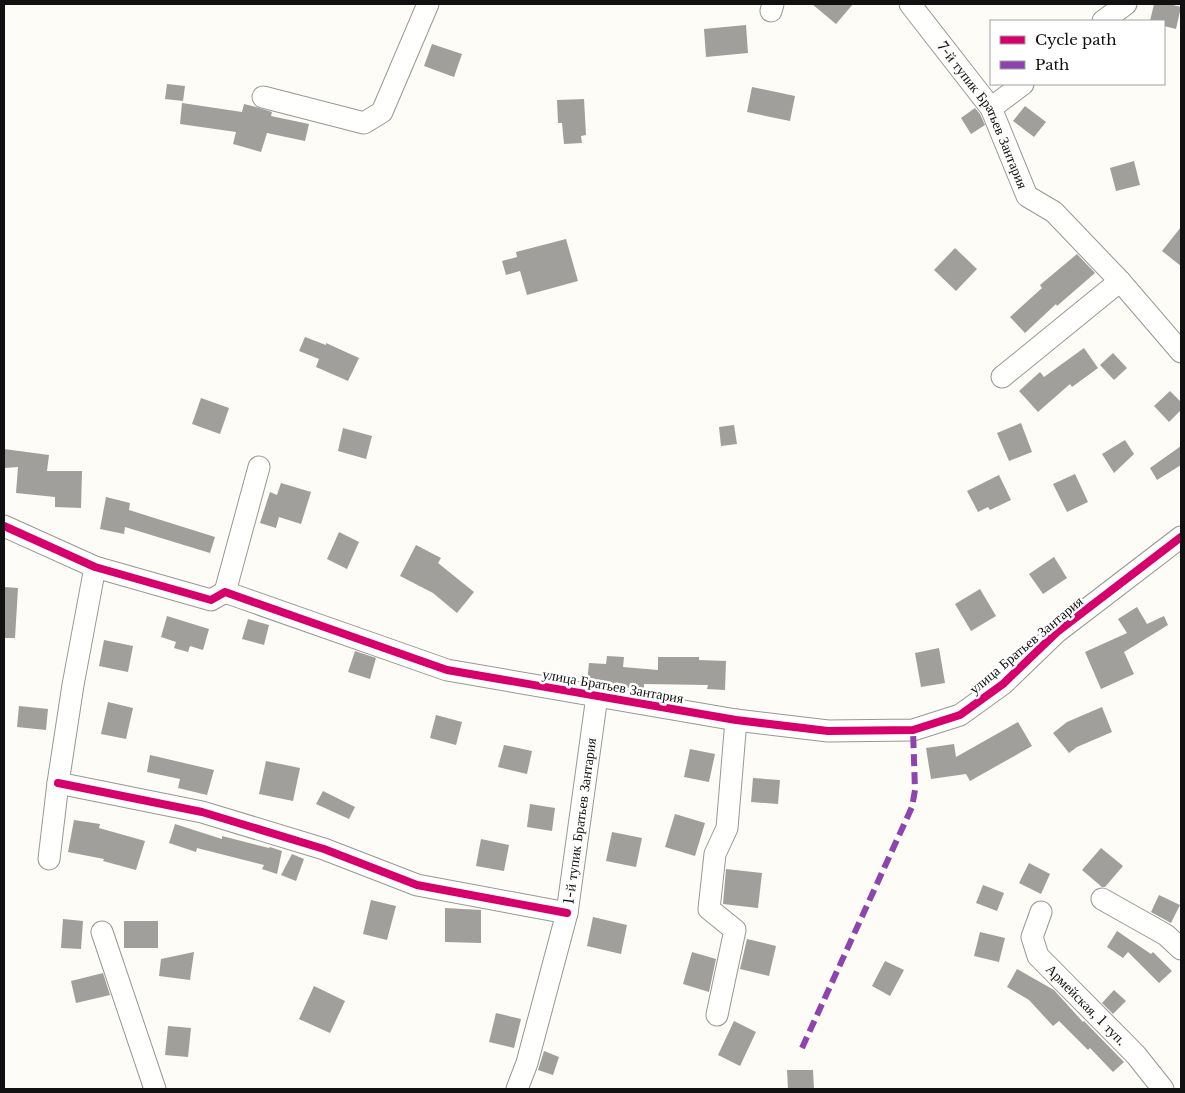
<svg xmlns="http://www.w3.org/2000/svg" width="1185" height="1093" font-family="'Libre Baskerville',serif">
	<style>
		.building { fill: #a19f9c }
		.lines { fill: none; stroke-linecap: round; stroke-linejoin: round }
		.minor-casing { stroke: #979795; stroke-width: 23 }
		.minor { stroke: #fffffe; stroke-width: 21 }
		.quiet { stroke: #8e44ad; stroke-width: 6; stroke-dasharray: 12 6; stroke-linecap: butt }
		.cycleway-casing { stroke: #fff; stroke-width: 11 }
		.cycleway { stroke: #d6006c; stroke-width: 8 }
		.labels { text-anchor: middle; stroke-width: 5; stroke-linejoin: round; paint-order: stroke }
		.street-label { font-size: 14px; fill: #111; stroke: #fff }
	</style>
	<rect width="100%" height="100%" fill="#fdfcf7"/>
	<g class="building">
		<polygon points="812,4 853,4 836,24"/>
		<polygon points="1154,4 1169,4 1181,7 1176,29 1164,26 1164,21 1150,21"/>
		<polygon points="746,25 748,53 706,57 704,29"/>
		<polygon points="432,44 462,54 454,77 424,66"/>
		<polygon points="167,84 185,86 183,101 165,99"/>
		<polygon points="752,87 795,96 790,121 747,112"/>
		<polygon points="584,99 586,135 581,136 582,143 564,144 562,123 558,123 557,100"/>
		<polygon points="182,103 242,112 244,104 256,107 272,112 271,116 309,124 305,141 267,133 261,152 233,144 236,132 180,124"/>
		<polygon points="1025,106 1046,122 1034,137 1013,121"/>
		<polygon points="975,108 980,114 985,125 971,134 961,118"/>
		<polygon points="1134,161 1140,185 1116,191 1110,168"/>
		<polygon points="1181,227 1181,266 1162,251"/>
		<polygon points="566,239 578,281 527,295 520,271 506,275 502,261 517,257 516,252"/>
		<polygon points="955,248 977,269 956,291 934,270"/>
		<polygon points="1077,254 1095,273 1057,306 1056,304 1025,333 1010,317 1042,288 1040,285"/>
		<polygon points="305,337 326,345 326,343 359,358 348,381 316,367 319,359 299,351"/>
		<polygon points="1084,348 1098,368 1072,387 1070,384 1038,412 1019,391 1040,372 1044,377"/>
		<polygon points="1113,353 1127,368 1114,380 1100,365"/>
		<polygon points="1170,391 1181,402 1181,410 1169,422 1154,406"/>
		<polygon points="201,398 229,408 220,434 192,424"/>
		<polygon points="1021,423 1032,452 1009,461 997,433"/>
		<polygon points="734,425 737,444 721,446 719,427"/>
		<polygon points="343,428 372,436 366,459 338,451"/>
		<polygon points="1125,440 1134,454 1114,473 1102,454"/>
		<polygon points="1181,446 1181,465 1157,480 1150,468"/>
		<polygon points="4,449 49,455 47,471 82,471 81,508 55,507 55,497 16,493 18,467 4,468"/>
		<polygon points="1075,474 1088,502 1067,512 1053,484"/>
		<polygon points="999,475 1011,500 990,510 988,507 978,512 967,491"/>
		<polygon points="281,483 311,492 301,524 279,517 276,528 260,523 270,492 277,495"/>
		<polygon points="106,497 130,503 129,510 215,537 210,553 125,527 124,534 100,529"/>
		<polygon points="339,532 359,542 347,569 327,559"/>
		<polygon points="416,545 441,558 438,563 474,592 457,613 433,593 400,576"/>
		<polygon points="1054,557 1067,578 1043,594 1029,574"/>
		<polygon points="4,587 18,588 15,638 4,638"/>
		<polygon points="980,589 996,616 971,631 955,604"/>
		<polygon points="1137,607 1147,624 1164,616 1168,625 1124,652 1134,674 1101,689 1085,652 1127,633 1118,619"/>
		<polygon points="167,616 209,629 203,650 190,646 188,652 174,648 176,642 161,637"/>
		<polygon points="248,619 269,625 264,645 242,639"/>
		<polygon points="104,640 133,646 128,672 99,666"/>
		<polygon points="939,648 945,683 921,687 915,653"/>
		<polygon points="355,651 376,658 370,679 348,672"/>
		<polygon points="607,656 624,657 623,667 658,670 658,657 699,657 699,660 726,661 725,690 707,689 708,685 644,684 644,689 620,687 587,682 589,663 606,664"/>
		<polygon points="108,702 133,708 126,739 101,734"/>
		<polygon points="19,706 48,709 46,730 17,727"/>
		<polygon points="1102,707 1112,732 1077,747 1069,753 1053,733 1067,722"/>
		<polygon points="436,715 462,722 456,745 430,738"/>
		<polygon points="1018,722 1032,746 970,781 966,774 931,779 926,748 954,744 956,757"/>
		<polygon points="504,745 532,751 527,774 498,767"/>
		<polygon points="690,749 715,754 709,782 684,777"/>
		<polygon points="150,755 214,770 207,795 178,788 180,779 147,772"/>
		<polygon points="266,761 300,768 293,801 259,794"/>
		<polygon points="753,778 780,780 778,804 751,802"/>
		<polygon points="323,791 355,807 349,819 316,804"/>
		<polygon points="530,804 555,808 552,831 527,827"/>
		<polygon points="675,814 705,823 695,856 665,847"/>
		<polygon points="74,820 100,824 99,828 145,841 136,870 103,861 104,859 68,852"/>
		<polygon points="175,824 222,839 222,836 269,848 270,847 282,851 277,874 262,869 264,865 197,848 196,852 169,843"/>
		<polygon points="612,832 642,838 636,867 606,861"/>
		<polygon points="481,839 509,845 504,871 476,866"/>
		<polygon points="1101,848 1123,866 1105,887 1102,887 1082,870"/>
		<polygon points="292,854 304,859 296,881 281,875"/>
		<polygon points="1029,863 1050,874 1041,894 1019,883"/>
		<polygon points="726,869 762,873 758,908 723,904"/>
		<polygon points="983,885 1004,893 997,911 976,903"/>
		<polygon points="1159,895 1180,905 1171,923 1151,912"/>
		<polygon points="371,900 396,906 387,940 363,934"/>
		<polygon points="445,908 481,910 481,943 445,942"/>
		<polygon points="593,917 627,925 621,954 587,946"/>
		<polygon points="63,919 83,921 81,949 61,948"/>
		<rect x="124" y="921" width="34" height="27"/>
		<polygon points="1117,931 1151,954 1153,952 1172,971 1159,983 1128,952 1123,958 1107,947"/>
		<polygon points="980,932 1005,938 999,962 974,956"/>
		<polygon points="747,939 776,946 769,976 740,969"/>
		<polygon points="194,952 190,980 159,976 161,959"/>
		<polygon points="692,952 716,959 709,992 683,984"/>
		<polygon points="885,961 904,970 890,996 872,986"/>
		<polygon points="1017,969 1054,990 1083,1022 1084,1021 1124,1062 1113,1072 1090,1048 1088,1050 1059,1021 1053,1026 1029,1000 1007,987"/>
		<polygon points="103,973 110,995 76,1003 71,981"/>
		<polygon points="314,986 345,1001 330,1033 299,1019"/>
		<polygon points="1114,990 1126,1001 1113,1014 1102,1003"/>
		<polygon points="496,1013 521,1019 514,1048 489,1042"/>
		<polygon points="734,1021 756,1032 740,1066 718,1055"/>
		<polygon points="168,1026 191,1028 188,1057 165,1055"/>
		<polygon points="544,1051 559,1057 553,1075 538,1070"/>
		<polygon points="787,1070 813,1070 814,1089 788,1089"/>
	</g>
	<g class="lines">
		<defs>
			<g id="minor">
				<path id="s1" d="M910,4L991,108L1027,196L1054,212L1120,281L1181,352"/>
				<polyline points="771,11 773,4"/>
				<polyline points="1103,21 1126,4"/>
				<polyline points="263,97 364,123 382,112 428,4"/>
				<polyline points="991,108 1023,84"/>
				<polyline points="1002,377 1120,281"/>
				<polyline points="4,526 95,567 211,600 225,592 447,670 736,720 828,731 913,730 960,715 1003,684 1057,632 1181,537"/>
				<polyline points="225,592 259,467"/>
				<polyline points="58,783 202,812 324,849 417,885 567,913"/>
				<polyline points="49,859 58,783 73,685 95,567"/>
				<polyline points="1102,899 1166,935 1181,949"/>
				<path id="s2" d="M1041,912L1032,937L1038,956L1136,1055L1163,1089"/>
				<polyline points="102,932 155,1089"/>
				<polyline points="717,1015 735,930 709,909 715,854 727,828 736,720"/>
				<path id="s3" d="M517,1089L527,1063L567,913L597,696"/>
			</g>
		</defs>
		<use href="#minor" class="minor-casing"/>
		<use href="#minor" class="minor"/>
		<polyline class="quiet" points="802,1048 912,807 915,790 913,730"/>
		<defs>
			<g id="cycleway">
				<polyline points="4,526 95,567 211,600 225,592 447,670 736,720 828,731 913,730 960,715 1003,684 1057,632 1181,537"/>
				<polyline points="58,783 202,812 324,849 417,885 567,913"/>
			</g>
		</defs>
		<use href="#cycleway" class="cycleway-casing"/>
		<use href="#cycleway" class="cycleway"/>
	</g>
	<g class="labels">
		<g class="street-label">
			<text dy="5" stroke="none"><textPath href="#s1" startOffset="134">7-й тупик Братьев Зантария</textPath></text>
			<text transform="translate(1026 645) rotate(-40)" y="5">улица Братьев Зантария</text>
			<text transform="translate(613 686) rotate(10)" y="5">улица Братьев Зантария</text>
			<text dy="5" stroke="none"><textPath href="#s3" startOffset="276">1-й тупик Братьев Зантария</textPath></text>
			<text dy="5" stroke="none"><textPath href="#s2" startOffset="115">Армейская, 1 туп.</textPath></text>
		</g>
	</g>
	<rect width="1185" height="1093" fill="none" stroke="#111111" stroke-width="10"/>
	<rect x="990" y="20" width="175" height="65" fill="#ffffff" stroke="#a0a0a0"/>
	<rect x="1000" y="36" width="25" height="8" fill="#d6006c" stroke="#a0a0a0"/>
	<text x="1035" y="45" font-size="15" fill="#111111">Cycle path</text>
	<rect x="1000" y="61" width="25" height="8" fill="#8e44ad" stroke="#a0a0a0"/>
	<text x="1035" y="70" font-size="15" fill="#111111">Path</text>
</svg>
